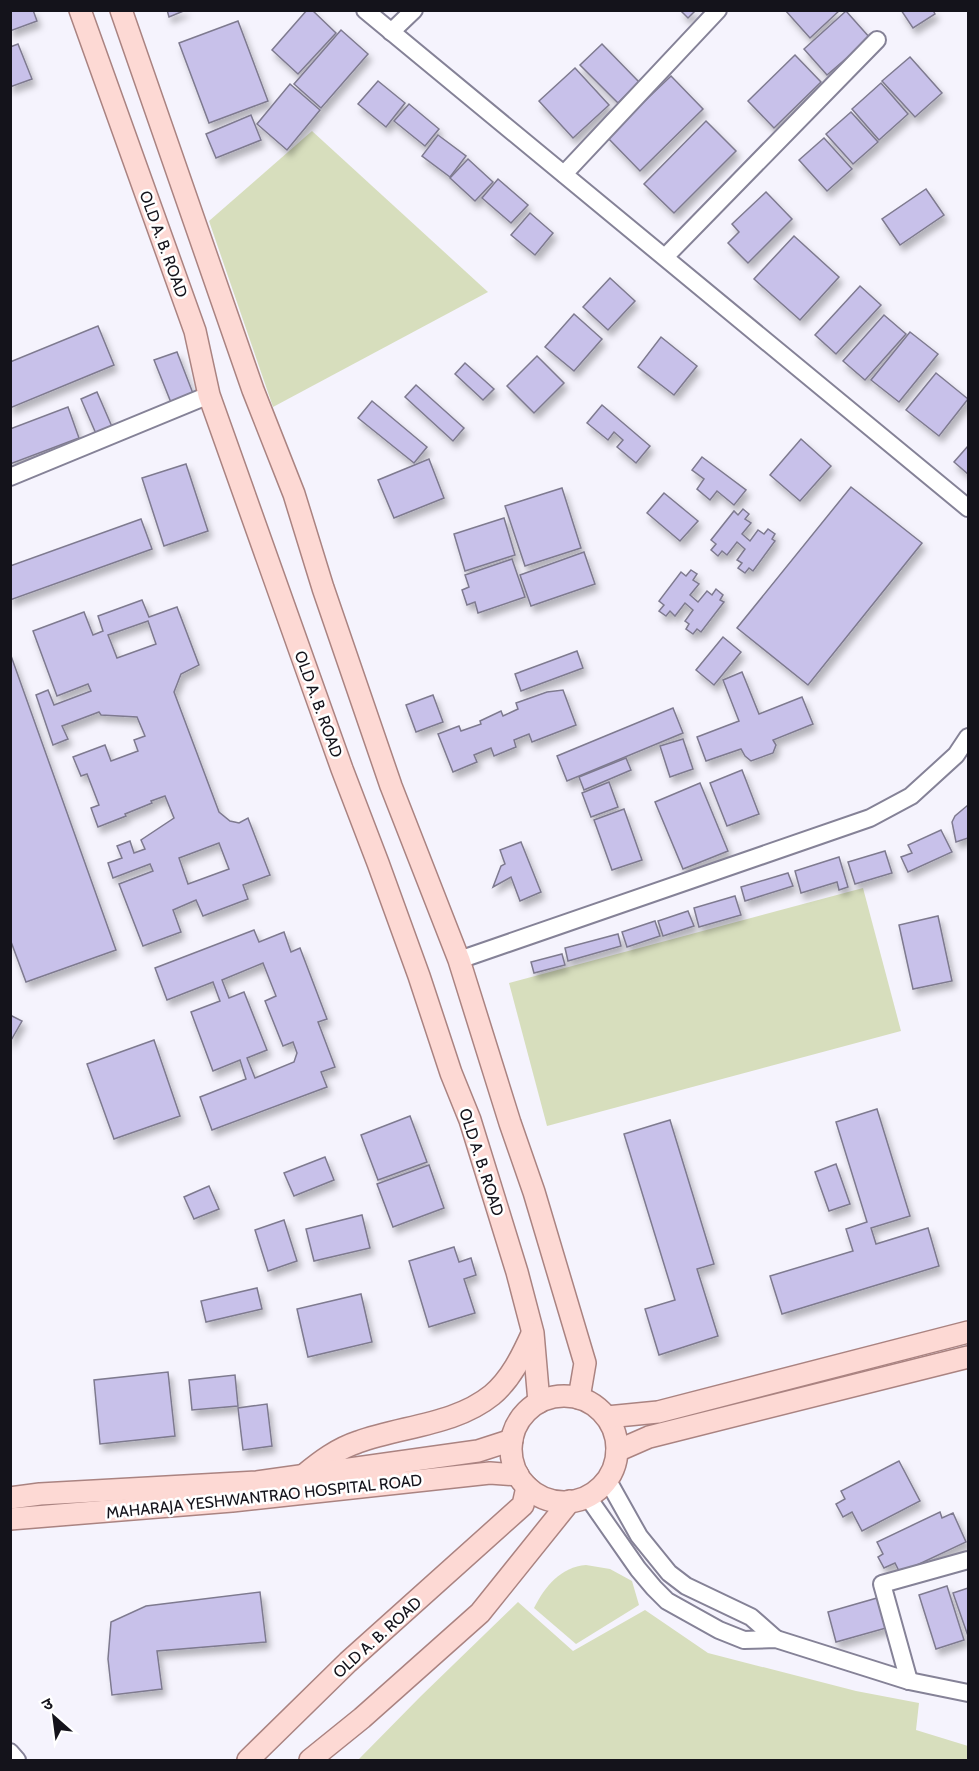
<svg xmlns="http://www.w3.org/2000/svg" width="979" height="1771" font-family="Cabin,'Noto Sans Devanagari',sans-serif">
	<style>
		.green { fill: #d7debd }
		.building { fill: #c8c1ea; stroke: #7e7a8f; stroke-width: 1.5; fill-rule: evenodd; filter: url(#shadow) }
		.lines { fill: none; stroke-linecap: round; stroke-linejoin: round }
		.minor-casing { stroke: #858297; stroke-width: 20 }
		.major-casing { stroke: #aa8381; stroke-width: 24 }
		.minor { stroke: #fff; stroke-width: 16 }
		.major { stroke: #fdd9d4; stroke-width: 21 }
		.labels { text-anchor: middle; stroke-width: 5; stroke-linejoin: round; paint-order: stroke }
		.street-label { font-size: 16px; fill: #14131b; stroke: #fff }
	</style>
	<defs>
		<filter id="shadow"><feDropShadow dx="3.5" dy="6" stdDeviation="3" flood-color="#0004"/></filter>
	</defs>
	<rect width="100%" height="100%" fill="#f5f3fd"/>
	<g class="green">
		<polygon points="312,131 488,292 273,407 209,221"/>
		<polygon points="863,888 901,1031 547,1126 509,983"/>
		<path d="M586,1565L610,1569L632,1581L639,1605L576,1644L534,1608C545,1586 561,1567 586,1565Z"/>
		<polygon points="518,1602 573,1651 645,1610 708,1653 856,1691 919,1703 916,1730 968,1746 968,1760 358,1760 421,1696"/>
	</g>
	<g class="building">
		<polygon points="10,10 33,10 37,21 10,31"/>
		<polygon points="167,10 186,10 169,17"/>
		<polygon points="307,10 312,10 336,33 298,74 272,50"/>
		<polygon points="680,10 696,10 688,18"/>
		<polygon points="785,10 840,10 810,38"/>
		<polygon points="901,10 933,10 935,14 913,28"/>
		<polygon points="846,11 870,38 827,75 804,49"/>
		<polygon points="238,21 268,101 209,123 179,43"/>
		<polygon points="341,30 368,54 321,108 294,84"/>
		<polygon points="18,44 32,79 10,87 10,47"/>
		<polygon points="602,44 639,82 618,103 580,65"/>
		<polygon points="795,55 821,82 774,128 748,101"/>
		<polygon points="910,57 942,93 915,117 882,81"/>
		<polygon points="575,68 609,105 573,138 539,101"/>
		<polygon points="671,76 703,109 640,171 607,137"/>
		<polygon points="378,81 405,103 386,127 358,104"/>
		<polygon points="881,83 908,114 879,140 852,109"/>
		<polygon points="290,84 320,110 287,150 257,124"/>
		<polygon points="409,104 439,129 425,146 394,121"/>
		<polygon points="851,112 878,142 853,164 826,134"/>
		<polygon points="251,115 261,140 216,158 206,134"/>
		<polygon points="706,121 736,151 674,213 644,184"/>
		<polygon points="438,135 466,156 450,177 422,156"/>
		<polygon points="824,138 852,169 827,191 799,160"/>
		<polygon points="468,159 493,182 475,201 450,178"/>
		<polygon points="498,179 528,205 511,223 482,198"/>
		<polygon points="926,189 944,215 900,245 882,219"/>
		<polygon points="766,192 792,219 748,263 728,243 739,232 732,224"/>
		<polygon points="530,213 553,233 535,255 511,235"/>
		<polygon points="794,236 839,277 800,320 754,279"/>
		<polygon points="610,278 635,301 608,330 583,307"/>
		<polygon points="860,286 881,305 836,354 815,335"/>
		<polygon points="574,314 602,339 574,371 545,347"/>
		<polygon points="884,315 906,334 865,380 843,361"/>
		<polygon points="98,326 114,365 10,408 10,362"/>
		<polygon points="910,332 938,354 899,402 871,380"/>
		<polygon points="661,337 697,366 674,395 638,367"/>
		<polygon points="177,352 194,396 172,405 154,360"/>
		<polygon points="537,356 564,383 534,413 507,386"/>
		<polygon points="465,363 494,389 483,400 455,374"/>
		<polygon points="936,373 968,399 939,436 906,410"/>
		<polygon points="416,385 464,428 453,441 405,397"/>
		<polygon points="97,392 113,429 97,436 81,399"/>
		<polygon points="372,401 427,447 414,463 358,418"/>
		<polygon points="602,405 650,446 636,463 617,447 623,440 614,432 608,440 587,423"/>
		<polygon points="68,407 79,438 10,464 10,429"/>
		<polygon points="801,439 831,466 800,501 770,475"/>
		<polygon points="968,446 968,474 954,462"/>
		<polygon points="702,457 746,490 734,505 717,491 710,500 697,489 704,479 692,470"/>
		<polygon points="429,459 444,498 394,518 378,480"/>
		<polygon points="186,464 208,531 164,546 142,478"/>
		<polygon points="851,487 922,543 808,685 737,628"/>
		<polygon points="562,488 581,548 525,566 505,506"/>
		<polygon points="664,493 698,521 680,541 647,513"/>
		<polygon points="743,509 749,514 745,519 751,523 742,534 750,541 758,530 764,534 768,529 775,534 772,539 775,541 753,571 749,568 745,573 738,568 742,563 737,560 745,549 737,542 727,555 722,551 718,556 711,550 716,544 711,540 734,511 738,515"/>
		<polygon points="504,518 515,555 465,571 454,534"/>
		<polygon points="141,519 152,549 10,600 10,566"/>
		<polygon points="584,552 595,584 531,606 520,575"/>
		<polygon points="512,559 525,597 478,613 475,602 467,605 462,590 469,587 465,575"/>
		<polygon points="691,570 697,574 693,580 699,584 690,595 698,602 707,591 712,595 716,589 723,595 720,600 724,602 701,632 697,629 693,634 686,629 689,624 685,621 693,610 685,603 675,616 670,611 666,616 659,611 664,605 659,601 681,572 686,576"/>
		<path d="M142,600L149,617L177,607L199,665L181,674L174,692L219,812L230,821L239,823L248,818L270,875L243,885L248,899L203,916L196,900L173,910L181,932L143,946L119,884L153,871L150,864L113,878L108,863L122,858L117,846L130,841L134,853L145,849L141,840L174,818L165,796L151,801L152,803L125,814L126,816L98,827L91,808L99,805L87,774L81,776L73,757L105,745L111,761L138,751L134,740L145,736L137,717L101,715L99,712L62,726L68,739L53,745L36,695L48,690L54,705L91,691L88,684L57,696L33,631L84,612L93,635L103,631L98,616ZM148,621L156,644L117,658L108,635ZM219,843L229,869L188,884L179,858Z"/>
		<polygon points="723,637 741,652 714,685 696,670"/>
		<polygon points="577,651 583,668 521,691 515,674"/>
		<polygon points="10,653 116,950 26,982 10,939"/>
		<polygon points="742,672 759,714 802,697 813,724 773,740 776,745 773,753 751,761 745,756 741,749 706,761 697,737 739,721 723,680"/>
		<polygon points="563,690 576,725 532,742 529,734 514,740 516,747 494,756 491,748 474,755 477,762 453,772 438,734 459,726 461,731 481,724 480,721 501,711 503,716 518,709 516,703 547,692"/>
		<polygon points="433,695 443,722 416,732 406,705"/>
		<polygon points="673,708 683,733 567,781 557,756"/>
		<polygon points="683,739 693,769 670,777 660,746"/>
		<polygon points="626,758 631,770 584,790 579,777"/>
		<polygon points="742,770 759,814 727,826 710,783"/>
		<polygon points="609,782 618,807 591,817 582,793"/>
		<polygon points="700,783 728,851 683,869 655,802"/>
		<polygon points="968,805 968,838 956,842 952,822 955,816"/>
		<polygon points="624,809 642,860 612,870 594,820"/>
		<polygon points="941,830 952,852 908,872 901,857 912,853 908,845"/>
		<polygon points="521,842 541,892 520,901 511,877 493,887 501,866 505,864 500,850"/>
		<polygon points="885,851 892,873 855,884 848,862"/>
		<polygon points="839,857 848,887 839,890 837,882 801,893 795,871"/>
		<polygon points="788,873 793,886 745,901 741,887"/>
		<polygon points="735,896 741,915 699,927 694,908"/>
		<polygon points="688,911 694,926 663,936 658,921"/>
		<polygon points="938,916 952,981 913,989 899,925"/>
		<polygon points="655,921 660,936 627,947 622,932"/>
		<path d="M254,930L259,942L284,932L291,952L300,948L327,1019L318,1022L335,1067L321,1072L327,1087L212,1130L200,1097L246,1079L240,1060L213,1071L191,1012L220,1001L213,982L167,1000L155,968ZM263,963L276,996L265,1001L283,1046L293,1042L297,1053L294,1062L255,1078L247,1058L267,1050L244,992L229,998L222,980Z"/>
		<polygon points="618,934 621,946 568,961 565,948"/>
		<polygon points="562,954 565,965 534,973 531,962"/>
		<polygon points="10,1015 22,1021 10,1042"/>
		<polygon points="154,1040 180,1116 114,1139 87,1064"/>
		<polygon points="877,1109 910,1216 871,1228 876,1244 928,1228 939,1266 782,1314 770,1276 853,1251 846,1229 867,1222 836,1122"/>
		<polygon points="410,1116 427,1162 378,1180 361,1135"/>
		<polygon points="670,1120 714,1264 697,1269 718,1336 659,1355 645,1309 675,1300 624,1134"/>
		<polygon points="325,1157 334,1180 294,1196 284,1173"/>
		<polygon points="836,1164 850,1204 829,1211 815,1172"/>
		<polygon points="429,1165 444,1208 393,1227 377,1184"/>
		<polygon points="209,1186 219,1209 194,1219 184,1197"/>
		<polygon points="362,1215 370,1248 314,1261 306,1229"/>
		<polygon points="284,1220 297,1261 268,1271 255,1230"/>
		<polygon points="454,1247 459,1262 471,1258 476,1275 464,1279 475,1313 429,1327 409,1261"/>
		<polygon points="257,1288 262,1309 206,1322 201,1301"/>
		<polygon points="361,1294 372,1342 308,1357 297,1309"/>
		<polygon points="168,1372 175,1436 100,1444 94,1380"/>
		<polygon points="235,1375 238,1406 192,1410 189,1380"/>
		<polygon points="267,1404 272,1446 243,1450 238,1408"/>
		<polygon points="899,1461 920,1501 862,1531 852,1512 843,1517 836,1504 845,1499 841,1491"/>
		<polygon points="940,1512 942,1518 953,1513 966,1542 900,1573 895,1563 884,1568 878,1557 883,1554 877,1542"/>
		<polygon points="947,1586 964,1640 936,1649 919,1595"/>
		<polygon points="968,1588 968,1636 953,1593"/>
		<polygon points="260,1592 266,1642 157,1651 162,1689 112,1695 108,1659 111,1622 146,1606"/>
		<polygon points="877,1598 886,1628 836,1642 828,1612"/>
	</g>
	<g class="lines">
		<defs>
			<g id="minor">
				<polyline points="365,10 968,508"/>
				<polyline points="391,32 414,10"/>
				<polyline points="564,174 718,10"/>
				<polyline points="665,257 877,40"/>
				<polyline points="10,477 209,395"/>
				<polyline points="459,960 870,818 911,796 956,755 968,737"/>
				<polyline points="607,1479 639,1536 669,1573 686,1586 751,1617 776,1639"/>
				<polyline points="587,1496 638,1569 654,1588 667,1601 719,1630 744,1640 776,1639 909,1681 968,1693"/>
				<polyline points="909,1681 882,1584 968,1560"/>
				<polyline points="10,1752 17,1760"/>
			</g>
			<g id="major">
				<polyline points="80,10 195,331 209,395 342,769 378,863 419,976 451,1073 470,1120 517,1272 533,1333 539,1402"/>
				<polyline points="121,10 253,390 294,494 323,588 391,786 459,960 510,1123 534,1192 585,1363 579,1398"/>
				<circle cx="564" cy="1449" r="53"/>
				<polyline points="607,1417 658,1412 968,1332"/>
				<polyline points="617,1451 649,1437 968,1357"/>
				<path d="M304,1475C321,1461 337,1449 358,1442C402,1426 455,1425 492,1395C511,1379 522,1356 532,1334"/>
				<polyline points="10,1498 40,1494 257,1482 478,1451 512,1440"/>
				<polyline points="10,1519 232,1501 490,1473 518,1475"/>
				<polyline points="248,1760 348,1662 523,1505 527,1487"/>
				<polyline points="310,1760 362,1718 480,1613 570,1501"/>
			</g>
		</defs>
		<use href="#minor" class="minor-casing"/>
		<use href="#major" class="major-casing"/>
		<use href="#minor" class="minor"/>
		<use href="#major" class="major"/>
	</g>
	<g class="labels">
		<g class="street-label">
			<text transform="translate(164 244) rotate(70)" y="6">OLD A. B. ROAD</text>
			<text transform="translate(319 704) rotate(70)" y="6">OLD A. B. ROAD</text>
			<text transform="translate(482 1162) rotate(72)" y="6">OLD A. B. ROAD</text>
			<text transform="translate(264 1496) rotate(-6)" y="6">MAHARAJA YESHWANTRAO HOSPITAL ROAD</text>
			<text transform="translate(377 1637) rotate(-42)" y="6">OLD A. B. ROAD</text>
		</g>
	</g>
	<rect width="979" height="1771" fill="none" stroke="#14131b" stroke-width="24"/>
	<g transform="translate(54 1717) rotate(332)" stroke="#ffffff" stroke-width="4.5" paint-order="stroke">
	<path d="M0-4.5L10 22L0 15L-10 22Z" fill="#14131b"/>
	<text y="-9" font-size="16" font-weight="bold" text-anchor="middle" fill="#14131b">उ</text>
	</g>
</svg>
